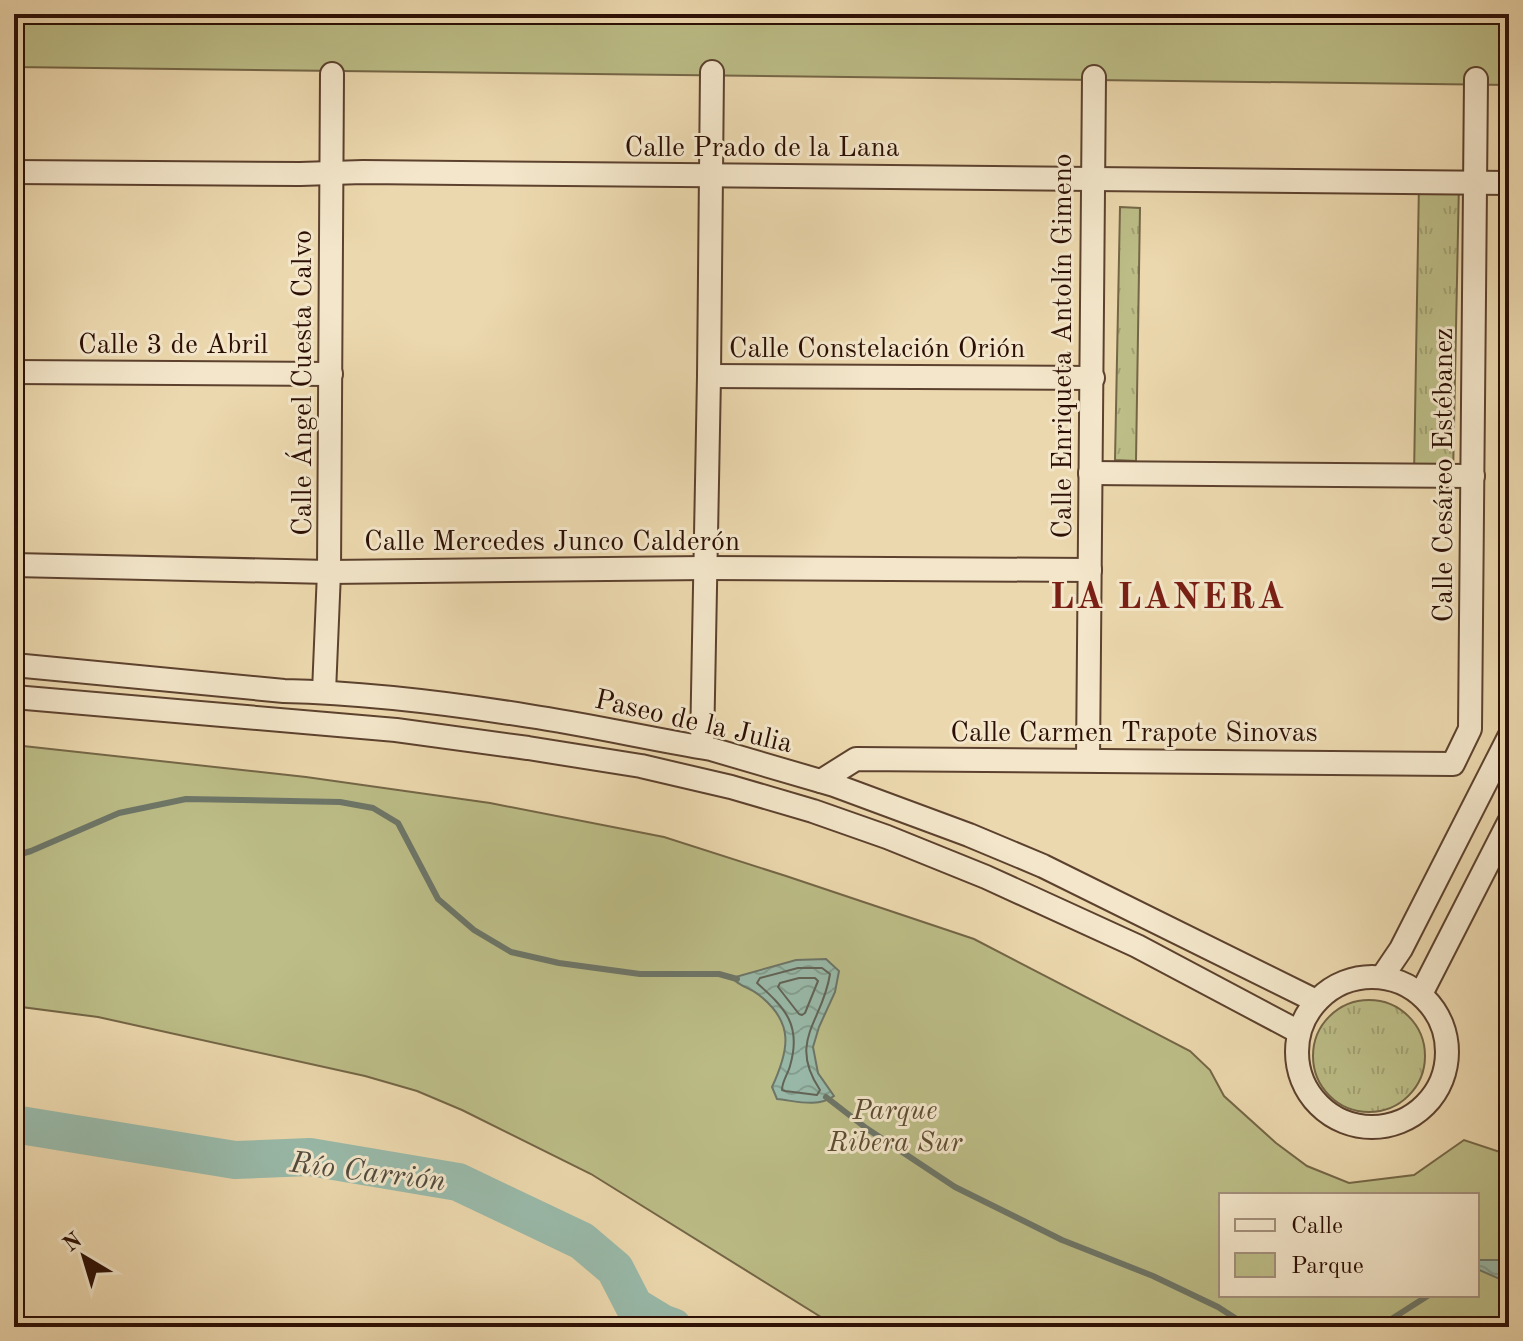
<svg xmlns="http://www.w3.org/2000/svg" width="1523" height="1341" font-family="'Old Standard TT',serif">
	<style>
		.grass { fill: url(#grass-tufts); stroke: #746646; stroke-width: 2 }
		.park { fill: #bcbd87; stroke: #746646; stroke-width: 2; fill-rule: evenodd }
		.water { fill: url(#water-waves); stroke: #6d7668; stroke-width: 2 }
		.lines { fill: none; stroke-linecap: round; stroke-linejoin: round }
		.shore { stroke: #626457; stroke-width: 2 }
		.stream { stroke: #6d7668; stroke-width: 6 }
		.river { stroke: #99baaa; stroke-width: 38 }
		.minor-casing { stroke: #5c412e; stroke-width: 26 }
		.minor { stroke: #f3e6ca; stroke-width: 22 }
		.labels { text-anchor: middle; stroke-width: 6; stroke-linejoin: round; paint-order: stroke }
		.street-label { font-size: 28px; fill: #2c0f04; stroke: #f3e6ca }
		.park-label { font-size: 28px; font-style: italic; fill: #5e4c32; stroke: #f3e6ca }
		.water-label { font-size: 30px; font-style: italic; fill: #524b3e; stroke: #f3e6ca }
		.district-label { font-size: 36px; font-weight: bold; letter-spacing: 2px; fill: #7a1f14; stroke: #f3e6ca }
	</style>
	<defs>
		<pattern id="grass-tufts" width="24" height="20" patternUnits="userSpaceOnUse" patternTransform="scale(2)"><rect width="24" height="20" fill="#bcbd87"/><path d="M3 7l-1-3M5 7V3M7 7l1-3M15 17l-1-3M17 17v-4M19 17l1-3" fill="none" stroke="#a2a173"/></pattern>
		<pattern id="water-waves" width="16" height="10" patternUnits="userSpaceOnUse" patternTransform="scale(2)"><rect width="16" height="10" fill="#99baaa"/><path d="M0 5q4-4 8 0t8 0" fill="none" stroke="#849f91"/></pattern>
	</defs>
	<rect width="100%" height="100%" fill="#ecd8ae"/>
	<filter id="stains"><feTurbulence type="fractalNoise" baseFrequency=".0025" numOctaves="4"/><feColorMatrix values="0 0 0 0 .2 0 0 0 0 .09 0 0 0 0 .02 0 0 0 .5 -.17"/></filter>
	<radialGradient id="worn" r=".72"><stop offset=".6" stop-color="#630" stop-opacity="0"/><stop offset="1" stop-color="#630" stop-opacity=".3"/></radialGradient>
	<g class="grass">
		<polygon points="1419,182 1459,182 1453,476 1414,476"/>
		<polygon points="1120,207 1140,208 1136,461 1115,460"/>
		<circle cx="1369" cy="1056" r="56"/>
	</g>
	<g class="park">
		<polygon points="14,14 1509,14 1509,85 14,67"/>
		<path d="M14,745L306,777L490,803L664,837L786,876L974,939L1190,1051L1210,1070L1224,1096L1276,1143L1307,1166L1349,1183L1414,1175L1464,1140L1509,1155V1327H837L591,1174L462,1110L417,1091L365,1076L98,1017L14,1006ZM1221,1195H1477V1295H1221Z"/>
	</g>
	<g class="water">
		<path d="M826,959L839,971L835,992L819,1027L813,1047L818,1073L834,1096C818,1108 796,1101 777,1099L772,1087C789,1050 795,1023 759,995C749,987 742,988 732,978L796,960Z"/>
		<polygon points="1477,1260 1499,1260 1509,1264 1509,1283 1477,1269"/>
	</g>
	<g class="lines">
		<g class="shore">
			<path d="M798,968H822L830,974C823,1022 787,1040 820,1090L817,1095L785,1091L782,1090C782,1081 788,1074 790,1066C802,1025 785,1008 757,983L760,978Z"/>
			<polygon points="799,978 815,978 818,981 805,1013 802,1015 799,1014 778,987 780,983"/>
		</g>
		<g class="stream">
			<polyline points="14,856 31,851 119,813 186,799 340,802 373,808 398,823 438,899 474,930 511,952 559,963 640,974 719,974 737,979"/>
			<polyline points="826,1097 866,1128 955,1187 1062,1240 1153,1276 1218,1307 1249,1327"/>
			<polyline points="1379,1327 1429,1295"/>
		</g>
		<polyline class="river" points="14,1124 235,1160 310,1157 458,1182 582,1241 615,1269 634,1306 662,1323 673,1327"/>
		<defs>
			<g id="minor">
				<polyline points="14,172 300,174 363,172 1509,183"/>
				<polyline points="14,372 331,374"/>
				<polyline points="709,376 1093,378"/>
				<polyline points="1090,473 1473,476"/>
				<polyline points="14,565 329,572 705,568 1090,570"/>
				<path d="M14,665L284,691C366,693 448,703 529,716C590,725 650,739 711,749L834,785L969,835L1043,866L1316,1001"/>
				<polyline points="324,692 329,572 332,74"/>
				<polyline points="14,697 396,730 528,748 641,766 731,787 813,811 887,837 986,877 1137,946 1299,1032"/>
				<polyline points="702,747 709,376 712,72"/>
				<polyline points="1088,760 1094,77"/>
				<polyline points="821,781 856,759 1453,764 1470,729 1476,79"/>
				<polyline points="1382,977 1401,949 1509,737"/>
				<circle cx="1372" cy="1052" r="75"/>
				<polyline points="1421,994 1509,822"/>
			</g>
		</defs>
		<use href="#minor" class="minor-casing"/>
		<use href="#minor" class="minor"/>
	</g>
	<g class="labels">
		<g class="street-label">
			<text x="762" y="156">Calle Prado de la Lana</text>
			<text x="173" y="353">Calle 3 de Abril</text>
			<text transform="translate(1061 346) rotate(-90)" y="10">Calle Enriqueta Antolín Gimeno</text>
			<text x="877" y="357">Calle Constelación Orión</text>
			<text transform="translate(301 383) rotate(-90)" y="10">Calle Ángel Cuesta Calvo</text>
			<text transform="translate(1442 475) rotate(-90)" y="10">Calle Cesáreo Estébanez</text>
			<text x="552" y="550">Calle Mercedes Junco Calderón</text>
			<text transform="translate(694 720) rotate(13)" y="10">Paseo de la Julia</text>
			<text x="1134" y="741">Calle Carmen Trapote Sinovas</text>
		</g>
		<g class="park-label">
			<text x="895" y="1119">Parque<tspan x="895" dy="32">Ribera Sur</tspan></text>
		</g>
		<g class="water-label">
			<text transform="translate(368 1171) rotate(7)" y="10">Río Carrión</text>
		</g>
		<g class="district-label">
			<text x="1168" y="608">LA LANERA</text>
		</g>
	</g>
	<rect width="1523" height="1341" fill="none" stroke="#ecd8ae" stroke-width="48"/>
	<rect x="16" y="16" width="1491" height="1309" fill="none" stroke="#2c0f04" stroke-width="4"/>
	<rect x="24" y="24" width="1475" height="1293" fill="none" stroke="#2c0f04" stroke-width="2"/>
	<rect x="1219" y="1193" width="260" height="104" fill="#f3e6ca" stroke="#a3907b" stroke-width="2"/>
	<rect x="1235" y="1219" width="40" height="12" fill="#f3e6ca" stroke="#a3907b" stroke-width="2"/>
	<text x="1291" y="1233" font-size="24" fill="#2c0f04">Calle</text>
	<rect x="1235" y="1253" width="40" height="24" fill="#bcbd87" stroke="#a3907b" stroke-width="2"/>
	<text x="1291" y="1273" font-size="24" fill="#2c0f04">Parque</text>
	<g transform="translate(84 1257) rotate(322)" stroke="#f3e6ca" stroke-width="6" paint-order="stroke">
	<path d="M0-6L14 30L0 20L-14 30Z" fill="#2c0f04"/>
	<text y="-12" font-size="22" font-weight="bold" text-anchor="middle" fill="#2c0f04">N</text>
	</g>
	<rect width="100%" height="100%" filter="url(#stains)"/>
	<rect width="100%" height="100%" fill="url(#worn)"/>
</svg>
